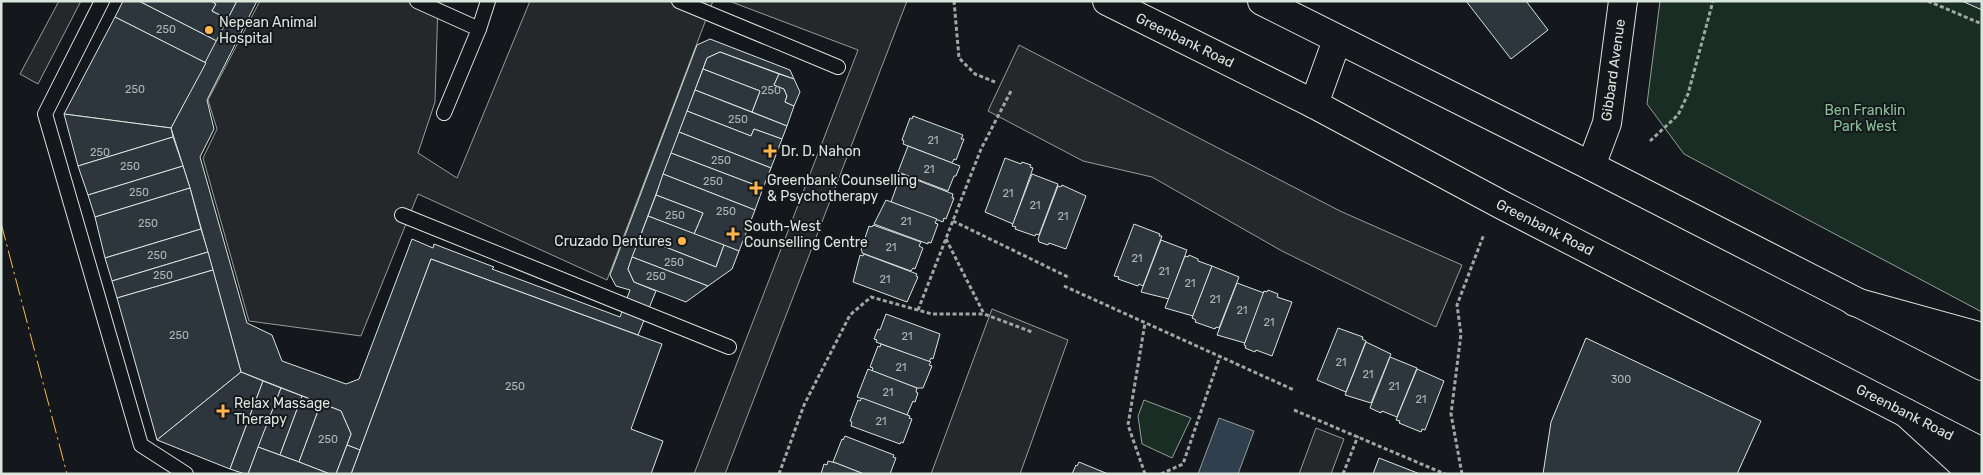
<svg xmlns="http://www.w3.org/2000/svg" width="1983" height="475" font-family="Rubik,sans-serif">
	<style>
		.green { fill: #1a2d24; stroke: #939e99 }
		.parking { fill: #24282b; stroke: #939e99 }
		.water { fill: #2f3f4d; stroke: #939e99 }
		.building { fill: #2c363c; stroke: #d8e6dc }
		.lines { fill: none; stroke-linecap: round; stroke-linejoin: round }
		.service-casing { stroke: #d8e6dc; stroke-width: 16 }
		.tertiary-casing { stroke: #d8e6dc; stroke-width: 30 }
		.secondary-casing { stroke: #d8e6dc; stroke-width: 30 }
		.primary-casing { stroke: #d8e6dc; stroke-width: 30 }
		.path { stroke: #9da8a2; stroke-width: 3; stroke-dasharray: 4 2.5; stroke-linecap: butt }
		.service { stroke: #14181c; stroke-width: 14 }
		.tertiary { stroke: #14181c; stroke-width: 28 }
		.secondary { stroke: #14181c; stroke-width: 28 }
		.primary { stroke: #14181c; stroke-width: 28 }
		.power { stroke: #ffb74d; stroke-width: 1; stroke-dasharray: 18 4 2.5 4; stroke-linecap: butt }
		.poi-dot { fill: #ffb74d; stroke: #14181c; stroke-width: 2 }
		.labels { text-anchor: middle; stroke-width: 4; stroke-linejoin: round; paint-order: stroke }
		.number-label { font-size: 11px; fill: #adbab4 }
		.poi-label { font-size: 14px; fill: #d8e6dc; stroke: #14181c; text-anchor: start }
		.street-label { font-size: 14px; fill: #d8e6dc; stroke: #14181c }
		.park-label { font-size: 14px; fill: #8ac095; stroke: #14181c }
	</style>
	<rect width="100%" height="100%" fill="#14181c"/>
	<g class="green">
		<polygon points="1660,1 1982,1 1982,312 1684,154 1647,104"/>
		<polygon points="1144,400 1191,418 1172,458 1142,444 1138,416"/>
	</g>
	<g class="parking">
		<polygon points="59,1 81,1 38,84 20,74"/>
		<polygon points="260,1 438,1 435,102 418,153 457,178 530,1 713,1 607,280 418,194 361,336 249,321 203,158 217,129 208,100"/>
		<polygon points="729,1 907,1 725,474 694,474 858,50"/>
		<polygon points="1019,45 1340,211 1462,265 1436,327 1282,251 1152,177 1083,161 988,111"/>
		<polygon points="992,309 1068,340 1020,474 931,474"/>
		<polygon points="1316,428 1344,439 1331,474 1299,474"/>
	</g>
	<polygon class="water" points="1219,418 1254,431 1238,474 1198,474"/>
	<g class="building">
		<polygon points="123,1 139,1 217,41 206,63 115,17"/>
		<polygon points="139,1 211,1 216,4 212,11 228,19 217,41"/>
		<polygon points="211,1 237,1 228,19 212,11 216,4"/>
		<polygon points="237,1 257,1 207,100 214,129 200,157 247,323 272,335 282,361 346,384 359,379 412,239 433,248 434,244 494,267 492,269 620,317 630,290 616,286 610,275 697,45 710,39 790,70 794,79 720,52 707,58 628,269 634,282 656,291 638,335 431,259 360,450 347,445 351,434 341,411 241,372 190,188 171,128"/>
		<polygon points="1466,1 1526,1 1548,30 1511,59"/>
		<polygon points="1962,1 1982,1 1982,10"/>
		<polygon points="115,17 206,63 171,128 64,114"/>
		<polygon points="720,52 779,74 774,85 784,89 787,96 785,102 794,106 787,126 752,112 760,91 703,69 707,58"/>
		<polygon points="703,69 760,91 752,112 695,90"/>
		<polygon points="779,74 794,79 800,92 794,106 785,102 787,96 784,89 774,85"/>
		<polygon points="695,90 787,126 782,139 754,129 751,136 687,111"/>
		<polygon points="687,111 751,136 754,129 782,139 771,168 679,132"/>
		<polygon points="64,114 171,128 173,137 78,166"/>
		<polygon points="913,116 963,135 961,139 964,139 956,160 954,159 952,163 903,144 904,141 902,140 910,118 912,119"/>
		<polygon points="679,132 771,168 763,188 671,153"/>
		<polygon points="173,137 183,166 88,195 78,166"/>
		<polygon points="908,146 960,166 956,176 954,176 948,191 898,172"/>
		<polygon points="671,153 763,188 755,210 663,174"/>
		<polygon points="1005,158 1021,164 1022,162 1031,165 1030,167 1033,168 1013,224 985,212"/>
		<polygon points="183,166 190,188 95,217 88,195"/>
		<polygon points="663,174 755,210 739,251 694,234 703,213 656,195"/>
		<polygon points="901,174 953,194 952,198 954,198 946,219 944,218 943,222 891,202"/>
		<polygon points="1032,174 1058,184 1039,235 1036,234 1035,236 1015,229 1016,227 1012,226"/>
		<polygon points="1062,185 1086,196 1066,249 1049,243 1048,245 1039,242 1038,239 1058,186 1061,187"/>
		<polygon points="190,188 201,229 105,258 95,217"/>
		<polygon points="656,195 703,213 694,234 648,216"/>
		<polygon points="886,200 937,219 935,223 938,224 931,243 928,242 928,244 874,224"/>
		<polygon points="648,216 724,245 716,267 640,237"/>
		<polygon points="1134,224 1160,234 1159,236 1162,236 1143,286 1139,284 1138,286 1118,279 1119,277 1114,276"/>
		<polygon points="873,225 921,242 919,246 923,248 915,269 913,268 911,271 862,253 862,251 861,250 869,226 872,227"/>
		<polygon points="201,229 208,252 112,281 105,258"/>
		<polygon points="640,237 716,267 724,245 739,251 732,269 708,286 632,257"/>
		<polygon points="1161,240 1187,250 1169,299 1141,292"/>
		<polygon points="208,252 213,270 117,298 112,281"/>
		<polygon points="864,254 917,274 916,276 918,277 907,302 853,282 860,255 863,256"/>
		<polygon points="1189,255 1198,259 1198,261 1212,266 1193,316 1165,308 1185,256 1188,257"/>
		<polygon points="632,257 708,286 686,302 634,282 628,269"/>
		<polygon points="431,259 662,344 631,429 663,441 651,474 351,474"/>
		<polygon points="1212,266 1239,277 1219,328 1216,327 1215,329 1195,322 1196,320 1192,318"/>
		<polygon points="213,270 241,372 157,440 117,298"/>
		<polygon points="1237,283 1264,293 1245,343 1217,335"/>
		<polygon points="1268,290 1278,294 1277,297 1292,302 1272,356 1256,350 1255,352 1245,348 1246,346 1244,345 1264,291 1267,292"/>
		<polygon points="886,314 940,334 933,359 931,358 929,362 876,342 877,340 874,339 878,329 880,330"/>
		<polygon points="1338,328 1363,337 1362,339 1366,341 1346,392 1317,380"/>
		<polygon points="1586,338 1761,421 1737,474 1543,474 1551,422"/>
		<polygon points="1366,342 1391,354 1371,403 1345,395"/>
		<polygon points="881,344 931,362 929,365 932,366 923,388 917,388 872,371 873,368 870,367 878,346 880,347"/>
		<polygon points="1390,357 1417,368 1397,417 1382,411 1381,413 1370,408"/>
		<polygon points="868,369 917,388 916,392 918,393 915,402 913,401 907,415 857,397"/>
		<polygon points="1417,369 1444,381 1425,430 1422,429 1421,432 1399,423 1400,421 1396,420"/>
		<polygon points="241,372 263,381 230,469 157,440"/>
		<polygon points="263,381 281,388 248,474 245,474 230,469"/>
		<polygon points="281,388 302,396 280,455 258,447"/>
		<polygon points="302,396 321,403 299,462 280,455"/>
		<polygon points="862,398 910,416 909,418 912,419 903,443 901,442 900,444 851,426 852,422 850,421 858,400 860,401"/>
		<polygon points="321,403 341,411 351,434 336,474 330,474 299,462"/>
		<polygon points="845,436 894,455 893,457 896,458 890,474 864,474 833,462 842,439 843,440"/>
		<polygon points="347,445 360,450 351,474 336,474"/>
		<polygon points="258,447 299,462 330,474 248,474"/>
		<polygon points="1379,458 1420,474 1373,474"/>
		<polygon points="828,461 836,463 864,474 821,474 824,464 827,465"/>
		<polygon points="1079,462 1108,474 1072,474 1076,465 1077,466"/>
	</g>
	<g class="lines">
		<defs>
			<g id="service">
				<polyline points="102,1 45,114 141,445 186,474"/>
				<polyline points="417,1 479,29"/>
				<polyline points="679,1 838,67"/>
				<polyline points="444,113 479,29 488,1"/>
				<polyline points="402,215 729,347"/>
			</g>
			<polyline id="tertiary" points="1591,166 1607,123 1623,1"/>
			<g id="secondary">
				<polyline points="1107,1 1314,104 1502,205 1982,452"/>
				<polyline points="1262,1 1591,166 1982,366"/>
				<polyline points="1314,104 1337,40"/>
			</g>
			<g id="primary">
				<polyline points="1855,302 1982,337"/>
				<polyline points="1906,413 1973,474"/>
			</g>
		</defs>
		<use href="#service" class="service-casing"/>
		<use href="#tertiary" class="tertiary-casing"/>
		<use href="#secondary" class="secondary-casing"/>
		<use href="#primary" class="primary-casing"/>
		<g class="path">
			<polyline points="954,1 959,58 975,74 995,82"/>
			<polyline points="1928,1 1982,24"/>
			<polyline points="1650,141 1678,115 1688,94 1713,1"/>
			<polyline points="953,221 1070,278"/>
			<polyline points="946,239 984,314"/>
			<polyline points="1064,286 1294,390"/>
			<polyline points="918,310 981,149 1011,91"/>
			<polyline points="1294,410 1445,474"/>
			<polyline points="779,474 804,405 850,315 871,297 932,314 984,314 1032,332"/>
			<polyline points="1145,474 1128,425 1145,323"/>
			<polyline points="1161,474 1183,464 1220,356"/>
			<polyline points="1343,474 1358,436"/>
			<polyline points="1462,474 1451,414 1461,334 1457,305 1484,234"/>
		</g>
		<use href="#service" class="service"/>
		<use href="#tertiary" class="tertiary"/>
		<use href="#secondary" class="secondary"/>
		<use href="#primary" class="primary"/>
		<polyline class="power" points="1,223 67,474"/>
	</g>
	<g class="poi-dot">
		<circle cx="209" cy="30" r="5"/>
		<path d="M767.5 143.5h5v5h5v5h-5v5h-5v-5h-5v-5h5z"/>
		<path d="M753.5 180.5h5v5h5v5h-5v5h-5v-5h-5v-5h5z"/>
		<path d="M730.5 226.5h5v5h5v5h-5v5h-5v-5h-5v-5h5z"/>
		<circle cx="682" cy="241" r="5"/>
		<path d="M220.5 403.5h5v5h5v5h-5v5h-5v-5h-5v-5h5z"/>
	</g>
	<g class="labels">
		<g class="number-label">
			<text x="166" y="33">250</text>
			<text x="135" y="93">250</text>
			<text x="771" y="94">250</text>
			<text x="738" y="123">250</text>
			<text x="933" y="144">21</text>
			<text x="100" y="156">250</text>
			<text x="721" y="164">250</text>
			<text x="130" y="170">250</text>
			<text x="929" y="173">21</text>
			<text x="713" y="185">250</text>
			<text x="139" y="196">250</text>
			<text x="1008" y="197">21</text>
			<text x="1035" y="209">21</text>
			<text x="726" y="215">250</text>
			<text x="675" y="219">250</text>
			<text x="1063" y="220">21</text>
			<text x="906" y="225">21</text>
			<text x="148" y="227">250</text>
			<text x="891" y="251">21</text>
			<text x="157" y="259">250</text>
			<text x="1137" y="262">21</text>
			<text x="674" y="266">250</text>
			<text x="1164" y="275">21</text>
			<text x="163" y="279">250</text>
			<text x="656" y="280">250</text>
			<text x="885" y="283">21</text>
			<text x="1190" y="287">21</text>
			<text x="1215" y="303">21</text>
			<text x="1242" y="314">21</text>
			<text x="1269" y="326">21</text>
			<text x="179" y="339">250</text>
			<text x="907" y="340">21</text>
			<text x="1341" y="366">21</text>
			<text x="901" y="371">21</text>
			<text x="1368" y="378">21</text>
			<text x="1621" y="383">300</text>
			<text x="515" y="390">250</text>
			<text x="1394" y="390">21</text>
			<text x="888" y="396">21</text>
			<text x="1421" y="403">21</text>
			<text x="881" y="425">21</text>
			<text x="328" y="443">250</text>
		</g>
		<g class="poi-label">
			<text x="219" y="27">Nepean Animal<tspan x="219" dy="16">Hospital</tspan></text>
			<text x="781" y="156">Dr. D. Nahon</text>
			<text x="767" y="185">Greenbank Counselling<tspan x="767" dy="16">&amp; Psychotherapy</tspan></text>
			<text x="744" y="231">South-West<tspan x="744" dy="16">Counselling Centre</tspan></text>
			<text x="672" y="246" text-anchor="end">Cruzado Dentures</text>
			<text x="234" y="408">Relax Massage<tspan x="234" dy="16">Therapy</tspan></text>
		</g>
		<g class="street-label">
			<text transform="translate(1185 40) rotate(26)" y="5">Greenbank Road</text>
			<text transform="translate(1613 70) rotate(-82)" y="5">Gibbard Avenue</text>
			<text transform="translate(1545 227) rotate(27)" y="5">Greenbank Road</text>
			<text transform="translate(1905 412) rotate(27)" y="5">Greenbank Road</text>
		</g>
		<g class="park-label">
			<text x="1865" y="115">Ben Franklin<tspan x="1865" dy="16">Park West</tspan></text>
		</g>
	</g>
	<rect width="1983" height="475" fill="none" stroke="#d8e6dc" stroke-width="5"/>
</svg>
